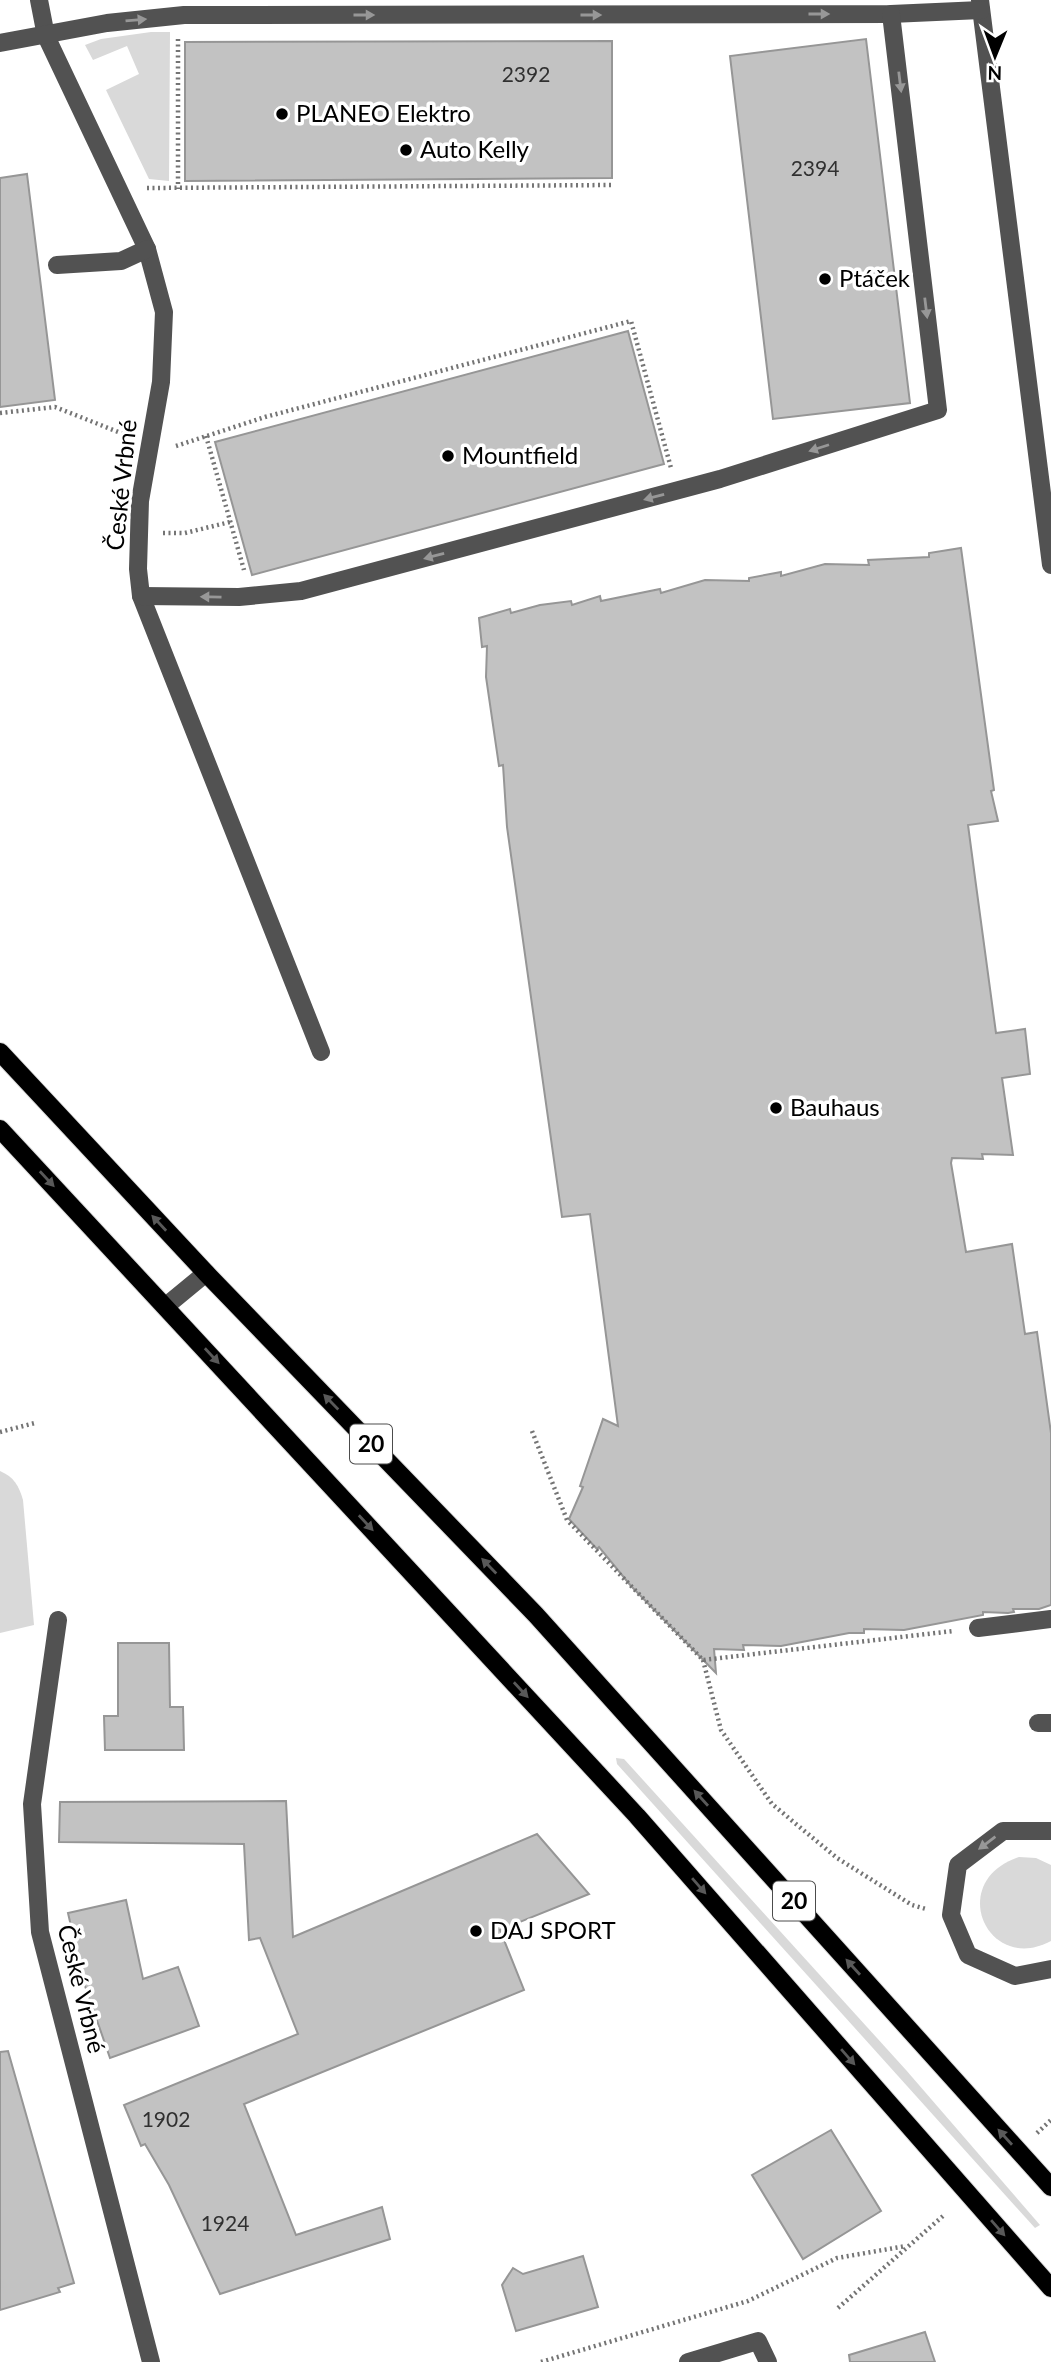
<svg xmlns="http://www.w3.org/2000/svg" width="1051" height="2362" font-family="Lato,sans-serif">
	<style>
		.green { fill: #d9d9d9 }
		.building { fill: #c2c2c2; stroke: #969696; stroke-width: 2 }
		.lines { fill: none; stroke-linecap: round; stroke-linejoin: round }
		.major-casing { stroke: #dbdbdb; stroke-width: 20 }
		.path { stroke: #747474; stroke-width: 4.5; stroke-dasharray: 2 3.5; stroke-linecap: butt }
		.minor { stroke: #525252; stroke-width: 18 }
		.major { stroke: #000; stroke-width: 18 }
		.oneway { fill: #979797 }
		.oneway2 { fill: #595959 }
		.poi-dot { fill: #000; stroke: #fff; stroke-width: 2.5 }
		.labels { text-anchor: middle; stroke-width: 7; stroke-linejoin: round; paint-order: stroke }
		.number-label { font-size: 21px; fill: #303030 }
		.shield { fill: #fff; stroke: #4c4c4c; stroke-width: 2 }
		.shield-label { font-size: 23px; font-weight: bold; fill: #000 }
		.poi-label { font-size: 24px; fill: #000; stroke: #fff; text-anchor: start }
		.street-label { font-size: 24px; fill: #000; stroke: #fff }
	</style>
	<rect width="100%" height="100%" fill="#fff"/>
	<g class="green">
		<polygon points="151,32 170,32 169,181 149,179 106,90 139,74 127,46 93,60 85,45 101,39"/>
		<path d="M0,1471C14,1477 19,1486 23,1500L34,1625L0,1633Z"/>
		<polygon points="616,1758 624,1759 906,2070 1040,2225 1035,2228 617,1764"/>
		<path d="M1019,1857L1036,1858L1051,1865V1941C988,1975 945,1882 1019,1857Z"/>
	</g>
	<g class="building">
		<polygon points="866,39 910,403 773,419 730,56"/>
		<polygon points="612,41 612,178 185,181 185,42"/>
		<polygon points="27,174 55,400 0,407 0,178"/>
		<polygon points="628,331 664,464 252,575 215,442"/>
		<polygon points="961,548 994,790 991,791 998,821 968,825 976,885 996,1033 1025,1029 1030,1074 1002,1078 1013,1155 982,1154 983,1159 952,1158 951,1163 966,1252 1012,1244 1025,1334 1037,1332 1051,1433 1051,1605 1039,1609 1013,1609 1014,1612 1008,1613 983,1612 983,1615 904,1630 864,1629 864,1633 849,1633 781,1646 743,1645 744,1650 714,1649 716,1673 631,1586 599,1547 597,1549 569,1519 583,1487 580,1486 603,1419 618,1426 590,1214 562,1217 507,827 503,765 499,766 486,677 487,646 482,647 479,618 510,609 511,613 540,605 571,601 572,605 600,596 601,601 660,589 661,593 705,580 749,581 749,578 781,572 781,576 825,564 869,565 868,560 929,557 929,553"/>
		<polygon points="118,1643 169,1643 170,1707 183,1707 184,1750 105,1750 104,1716 118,1716"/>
		<polygon points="286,1801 293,1937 537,1834 589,1894 500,1930 524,1990 244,2104 296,2235 382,2207 390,2239 220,2294 169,2185 145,2144 141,2146 124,2105 298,2034 260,1938 249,1940 244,1844 59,1842 60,1802"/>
		<polygon points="126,1900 143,1979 178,1967 199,2026 110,2058 84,1983 68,1913"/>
		<polygon points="8,2051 74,2283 58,2288 60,2292 0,2310 0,2052"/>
		<polygon points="831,2130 881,2211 803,2259 752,2175"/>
		<polygon points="583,2256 598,2307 516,2331 502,2285 513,2268 523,2274"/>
		<polygon points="925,2332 935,2362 850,2362 849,2355"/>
	</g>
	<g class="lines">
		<defs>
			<g id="major">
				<polyline points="0,1052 206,1273 536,1615 1051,2187"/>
				<polyline points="0,1129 637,1816 1051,2288"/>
			</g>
		</defs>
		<use href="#major" class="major-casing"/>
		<g class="path">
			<polyline points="178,39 178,189"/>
			<polyline points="147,188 613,185"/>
			<polyline points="0,413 55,407 126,435"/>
			<polyline points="206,436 244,570"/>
			<polyline points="176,446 265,417 631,321 671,468"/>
			<polyline points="163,533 185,533 230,522"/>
			<polyline points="532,1431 567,1520 703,1660 953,1631"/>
			<polyline points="0,1432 35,1423"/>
			<polyline points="703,1660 721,1730 772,1804 837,1858 912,1905 926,1909"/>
			<polyline points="1037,2133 1051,2120"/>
			<polyline points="838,2308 943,2216"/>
			<polyline points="541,2362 748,2301 837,2258 906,2246"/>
		</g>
		<g class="minor">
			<polyline points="39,0 46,36 147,249 164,312 161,382 140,501 138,569 141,596 321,1052"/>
			<polyline points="980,0 1051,565"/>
			<polyline points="0,43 107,23 184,15 891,14 981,10"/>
			<polyline points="57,265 121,261 147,249"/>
			<polyline points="141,596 239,597 301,591 720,479 938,410 891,14"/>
			<polyline points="166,1306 206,1273"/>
			<polyline points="58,1620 32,1804 40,1932 151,2362"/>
			<polyline points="978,1628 1051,1619"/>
			<polyline points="1038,1723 1051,1723"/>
			<polyline points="1051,1831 1003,1831 958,1865 951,1915 968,1955 1015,1976 1051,1969"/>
			<polyline points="688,2362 758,2341 768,2362"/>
		</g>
		<use href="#major" class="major"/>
	</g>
	<defs><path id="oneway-solid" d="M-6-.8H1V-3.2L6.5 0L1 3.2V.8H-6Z" transform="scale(1.75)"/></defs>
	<g class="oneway">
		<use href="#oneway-solid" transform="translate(819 14)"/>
		<use href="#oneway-solid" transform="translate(364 15)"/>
		<use href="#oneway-solid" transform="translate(591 15)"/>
		<use href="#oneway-solid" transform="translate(136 20) rotate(-5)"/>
		<use href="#oneway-solid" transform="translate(900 82) rotate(83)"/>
		<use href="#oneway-solid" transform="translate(926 308) rotate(83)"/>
		<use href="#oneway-solid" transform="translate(819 448) rotate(162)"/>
		<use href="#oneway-solid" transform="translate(654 497) rotate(165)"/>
		<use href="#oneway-solid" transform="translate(434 556) rotate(165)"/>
		<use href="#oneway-solid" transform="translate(211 597) rotate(-179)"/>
		<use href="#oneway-solid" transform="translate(987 1843) rotate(143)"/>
	</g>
	<g class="oneway2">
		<use href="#oneway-solid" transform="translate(47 1179) rotate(47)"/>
		<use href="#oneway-solid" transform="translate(159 1223) rotate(-133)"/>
		<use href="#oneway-solid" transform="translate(212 1356) rotate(47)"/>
		<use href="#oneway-solid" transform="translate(331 1402) rotate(-134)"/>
		<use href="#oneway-solid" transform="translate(366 1523) rotate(47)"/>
		<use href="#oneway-solid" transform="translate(489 1566) rotate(-134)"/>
		<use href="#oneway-solid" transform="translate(521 1690) rotate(47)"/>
		<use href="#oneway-solid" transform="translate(701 1798) rotate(-132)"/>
		<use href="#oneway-solid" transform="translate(699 1886) rotate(49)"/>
		<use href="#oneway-solid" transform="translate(853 1967) rotate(-132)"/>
		<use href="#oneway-solid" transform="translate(848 2057) rotate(49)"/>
		<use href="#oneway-solid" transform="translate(1005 2137) rotate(-132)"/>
		<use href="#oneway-solid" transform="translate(998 2228) rotate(49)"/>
	</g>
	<g class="poi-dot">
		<circle cx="282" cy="114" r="7"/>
		<circle cx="406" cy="150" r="7"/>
		<circle cx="825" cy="279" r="7"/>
		<circle cx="448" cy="456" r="7"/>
		<circle cx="776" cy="1108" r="7"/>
		<circle cx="476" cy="1931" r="7"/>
	</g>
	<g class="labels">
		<g class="number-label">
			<text x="526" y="82">2392</text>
			<text x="815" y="176">2394</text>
			<text x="166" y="2127">1902</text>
			<text x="225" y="2231">1924</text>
		</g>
		<g class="shield">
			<rect x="350" y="1424.5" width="42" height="39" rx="5"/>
			<rect x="773" y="1881.5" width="42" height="39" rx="5"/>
		</g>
		<g class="shield-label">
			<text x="371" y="1452">20</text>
			<text x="794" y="1909">20</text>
		</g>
		<g class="poi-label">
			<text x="296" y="122">PLANEO Elektro</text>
			<text x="420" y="158">Auto Kelly</text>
			<text x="839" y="287">Ptáček</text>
			<text x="462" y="464">Mountfield</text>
			<text x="790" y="1116">Bauhaus</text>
			<text x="490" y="1939">DAJ SPORT</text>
		</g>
		<g class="street-label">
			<text transform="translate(122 485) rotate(-84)" y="8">České Vrbné</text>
			<text transform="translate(81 1989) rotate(76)" y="8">České Vrbné</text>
		</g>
	</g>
	<g transform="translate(995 56) rotate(181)" stroke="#ffffff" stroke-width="5" paint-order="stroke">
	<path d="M0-5L12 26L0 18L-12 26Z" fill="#000000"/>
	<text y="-10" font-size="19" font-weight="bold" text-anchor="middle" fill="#000000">N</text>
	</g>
</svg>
